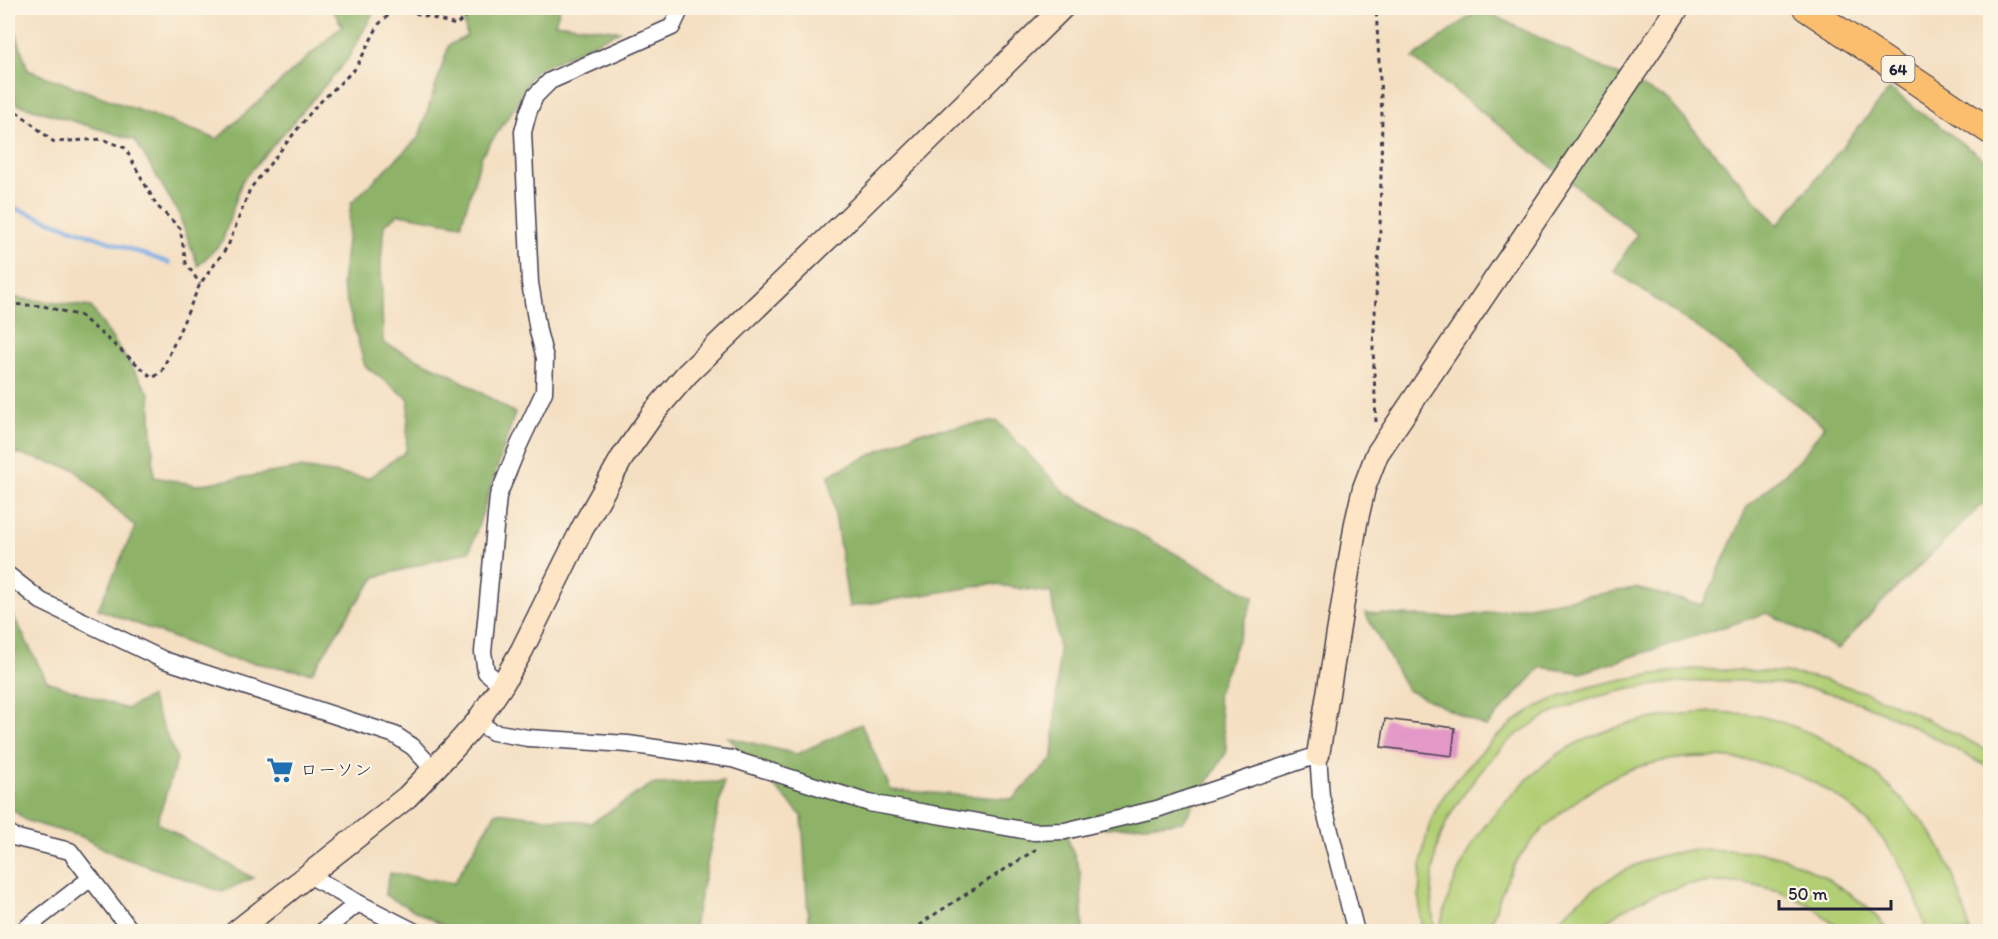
<svg xmlns="http://www.w3.org/2000/svg" width="1998" height="939" font-family="Itim,'Klee One',sans-serif">
	<style>
		.green { fill: #b2cf76; stroke: #6a7858; stroke-width: 1.5 }
		.forest { fill: #8db267; stroke: #586a51; stroke-width: 1.5 }
		.lines { fill: none; stroke-linecap: round; stroke-linejoin: round }
		.stream { stroke: #78abe4; stroke-width: 4.5 }
		.building { fill: #e398c7 }
		.street-casing { stroke: #423e4f; stroke-width: 19 }
		.secondary-casing { stroke: #423e4f; stroke-width: 25 }
		.primary-casing { stroke: #423e4f; stroke-width: 28 }
		.path { stroke: #423e4f; stroke-width: 3; stroke-dasharray: 4.5 4.5; stroke-linecap: butt }
		.street { stroke: #fff; stroke-width: 16 }
		.secondary { stroke: #fde5c5; stroke-width: 22 }
		.primary { stroke: #fbbe6e; stroke-width: 26 }
		.labels { text-anchor: middle; stroke-width: 4.5; stroke-linejoin: round; paint-order: stroke }
		.shield { fill: #fcf5e5; stroke: #63616e; stroke-width: 1.5 }
		.shield-label { font-size: 16px; font-weight: bold; fill: #22223b }
		.poi-label { font-size: 18px; fill: #22223b; stroke: #fcf5e5; text-anchor: start }
	</style>
	<rect width="100%" height="100%" fill="#fcf5e5"/>
	<filter id="ink" filterUnits="userSpaceOnUse"><feTurbulence type="fractalNoise" baseFrequency=".0167" numOctaves="2"/><feDisplacementMap in="SourceGraphic" scale="12" xChannelSelector="R" yChannelSelector="G"/><feConvolveMatrix kernelMatrix="1 2 1 2 8 2 1 2 1" color-interpolation-filters="sRGB"/></filter>
	<filter id="wash" filterUnits="userSpaceOnUse"><feTurbulence type="fractalNoise" baseFrequency=".008" numOctaves="4" result="noise"/><feDisplacementMap in="SourceGraphic" scale="24" xChannelSelector="R" yChannelSelector="G"/><feGaussianBlur stdDeviation="1.35" result="paint"/><feColorMatrix in="noise" values="0 0 0 0 0 0 0 0 0 0 0 0 0 0 0 0 0 1.4 0 .05"/><feComposite in="paint" operator="in"/></filter>
	<g filter="url(#wash)">
		<rect width="100%" height="100%" fill="#f4dfc2"/>
		<g class="green">
			<path d="M1692,669C1734,671 1780,669 1821,679C1882,694 1936,723 1990,752V768C1937,739 1868,699 1808,688C1718,673 1591,679 1515,736C1496,751 1481,771 1467,790C1457,803 1448,817 1442,833C1431,858 1430,905 1435,931H1422C1416,894 1420,835 1440,802C1452,782 1468,766 1484,749C1498,735 1516,719 1533,709C1582,683 1638,676 1692,669Z"/>
			<path d="M1713,712C1727,713 1741,713 1754,715C1815,728 1867,760 1908,806C1914,813 1922,819 1927,827C1949,857 1961,895 1970,931H1926C1896,799 1767,730 1638,767C1616,773 1597,786 1579,799C1557,814 1536,834 1520,856C1505,878 1496,906 1489,931H1439C1445,904 1456,874 1469,850C1488,816 1534,768 1568,748C1582,740 1602,732 1618,727C1649,717 1681,714 1713,712Z"/>
			<path d="M1695,849C1719,850 1746,849 1769,854C1806,862 1867,899 1888,931H1844L1809,905L1782,892L1752,884L1721,882L1689,884L1650,896L1620,911L1595,931H1551C1574,898 1612,874 1650,859C1664,854 1681,852 1695,849Z"/>
		</g>
		<g class="forest">
			<polygon points="8,8 28,70 217,139 342,26 332,8 376,8 347,60 242,181 222,242 198,266 178,212 135,140 17,104 8,93"/>
			<polygon points="461,8 560,8 555,23 620,31 533,72 517,104 482,155 461,225 399,214 384,225 381,261 383,343 450,374 515,413 470,551 376,577 352,609 312,673 226,658 98,609 135,527 74,469 8,451 8,297 91,307 150,394 154,477 196,485 300,468 368,478 406,451 409,399 365,366 342,285 351,203 419,137 449,45 467,36"/>
			<polygon points="1480,9 1667,99 1778,225 1890,89 1990,164 1990,497 1879,605 1838,649 1767,613 1581,673 1541,667 1486,727 1407,690 1365,613 1456,618 1635,588 1703,605 1747,507 1800,460 1824,426 1708,335 1614,271 1637,234 1413,58"/>
			<polygon points="997,421 1065,493 1254,597 1217,695 1227,751 1183,822 1065,831 1080,871 1083,931 809,931 802,816 728,737 797,754 861,724 891,790 1013,799 1053,758 1059,650 1051,593 991,584 849,607 829,475 919,432"/>
			<polygon points="8,608 16,621 47,681 126,709 150,697 177,759 157,823 253,878 222,892 116,855 82,837 27,821 8,806"/>
			<polygon points="724,782 693,931 453,931 385,895 390,873 454,883 496,812 591,823 652,784"/>
		</g>
		<g class="lines">
			<polyline class="stream" points="8,206 169,263"/>
		</g>
		<g id="blocks">
			<polygon class="building" points="1385,719 1455,728 1452,756 1381,747"/>
		</g>
	</g>
	<g filter="url(#ink)">
		<use href="#blocks" fill-opacity="0" stroke="#423e4f" stroke-width="1.5"/>
		<g class="lines">
			<defs>
				<g id="street">
					<polyline points="8,575 41,601 164,660 395,735 413,747 434,770"/>
					<polyline points="502,685 486,672 483,652 498,496 518,447 544,392 545,358 538,331 530,283 523,132 528,113 535,96 550,81 672,27 681,8"/>
					<polyline points="477,722 493,732 528,738 628,744 732,759 869,803 1034,832 1065,831 1157,809 1318,755 1321,796 1356,932"/>
					<polyline points="8,832 13,837 70,851 132,932"/>
					<polyline points="309,875 358,903 415,932"/>
					<polyline points="21,932 91,878"/>
					<polyline points="322,932 358,903"/>
				</g>
				<g id="secondary">
					<polyline points="1318,755 1356,523 1364,488 1377,454 1678,8"/>
					<polyline points="236,932 407,797 452,750 477,722 502,685 522,650 582,529 622,458 655,411 687,374 847,220 1062,8"/>
				</g>
				<polyline id="primary" points="1806,8 1990,131"/>
			</defs>
			<use href="#street" class="street-casing"/>
			<use href="#secondary" class="secondary-casing"/>
			<use href="#primary" class="primary-casing"/>
			<g class="path">
				<polyline points="398,8 456,25 476,8"/>
				<polyline points="8,108 20,114 54,142 102,139 125,148 157,206 180,228 186,263 200,284"/>
				<polyline points="8,304 43,306 81,316 153,378 162,371 200,284 228,246 250,189 315,107 356,68 379,24 396,8"/>
				<polyline points="1376,422 1373,346 1380,231 1382,115 1376,8"/>
				<polyline points="913,932 926,920 1038,848"/>
			</g>
			<use href="#street" class="street"/>
			<use href="#secondary" class="secondary"/>
			<use href="#primary" class="primary"/>
		</g>
	</g>
	<defs>
		<symbol id="supermarket-bare" viewBox="-9 -9 18 18"><path d="M-6-5.5h2.5l.6 2H6L4.5 2H-2.5L-4.4-4H-6ZM-1.5 3.2a1.3 1.3 0 1 0 .1 0ZM3 3.2a1.3 1.3 0 1 0 .1 0Z" fill="#1f6fb2" stroke="#fcf5e5" stroke-width="2.5" paint-order="stroke"/></symbol>
	</defs>
	<g fill-rule="evenodd">
		<use href="#supermarket-bare" x="261" y="751" width="38" height="38"/>
	</g>
	<g class="labels">
		<rect class="shield" x="1881.5" y="56" width="33" height="26" rx="4.5"/>
		<g class="shield-label">
			<text x="1898" y="75">64</text>
		</g>
		<g class="poi-label">
			<text x="300" y="776">ローソン</text>
		</g>
	</g>
	<rect width="1998" height="939" fill="none" stroke="#fcf5e5" stroke-width="30"/>
	<path d="M1779 900v9h112v-9" fill="none" stroke="#22223b" stroke-width="3"/>
	<text x="1788" y="900" font-size="18" fill="#22223b" stroke="#fcf5e5" stroke-width="4.5" paint-order="stroke">50 m</text>
</svg>
